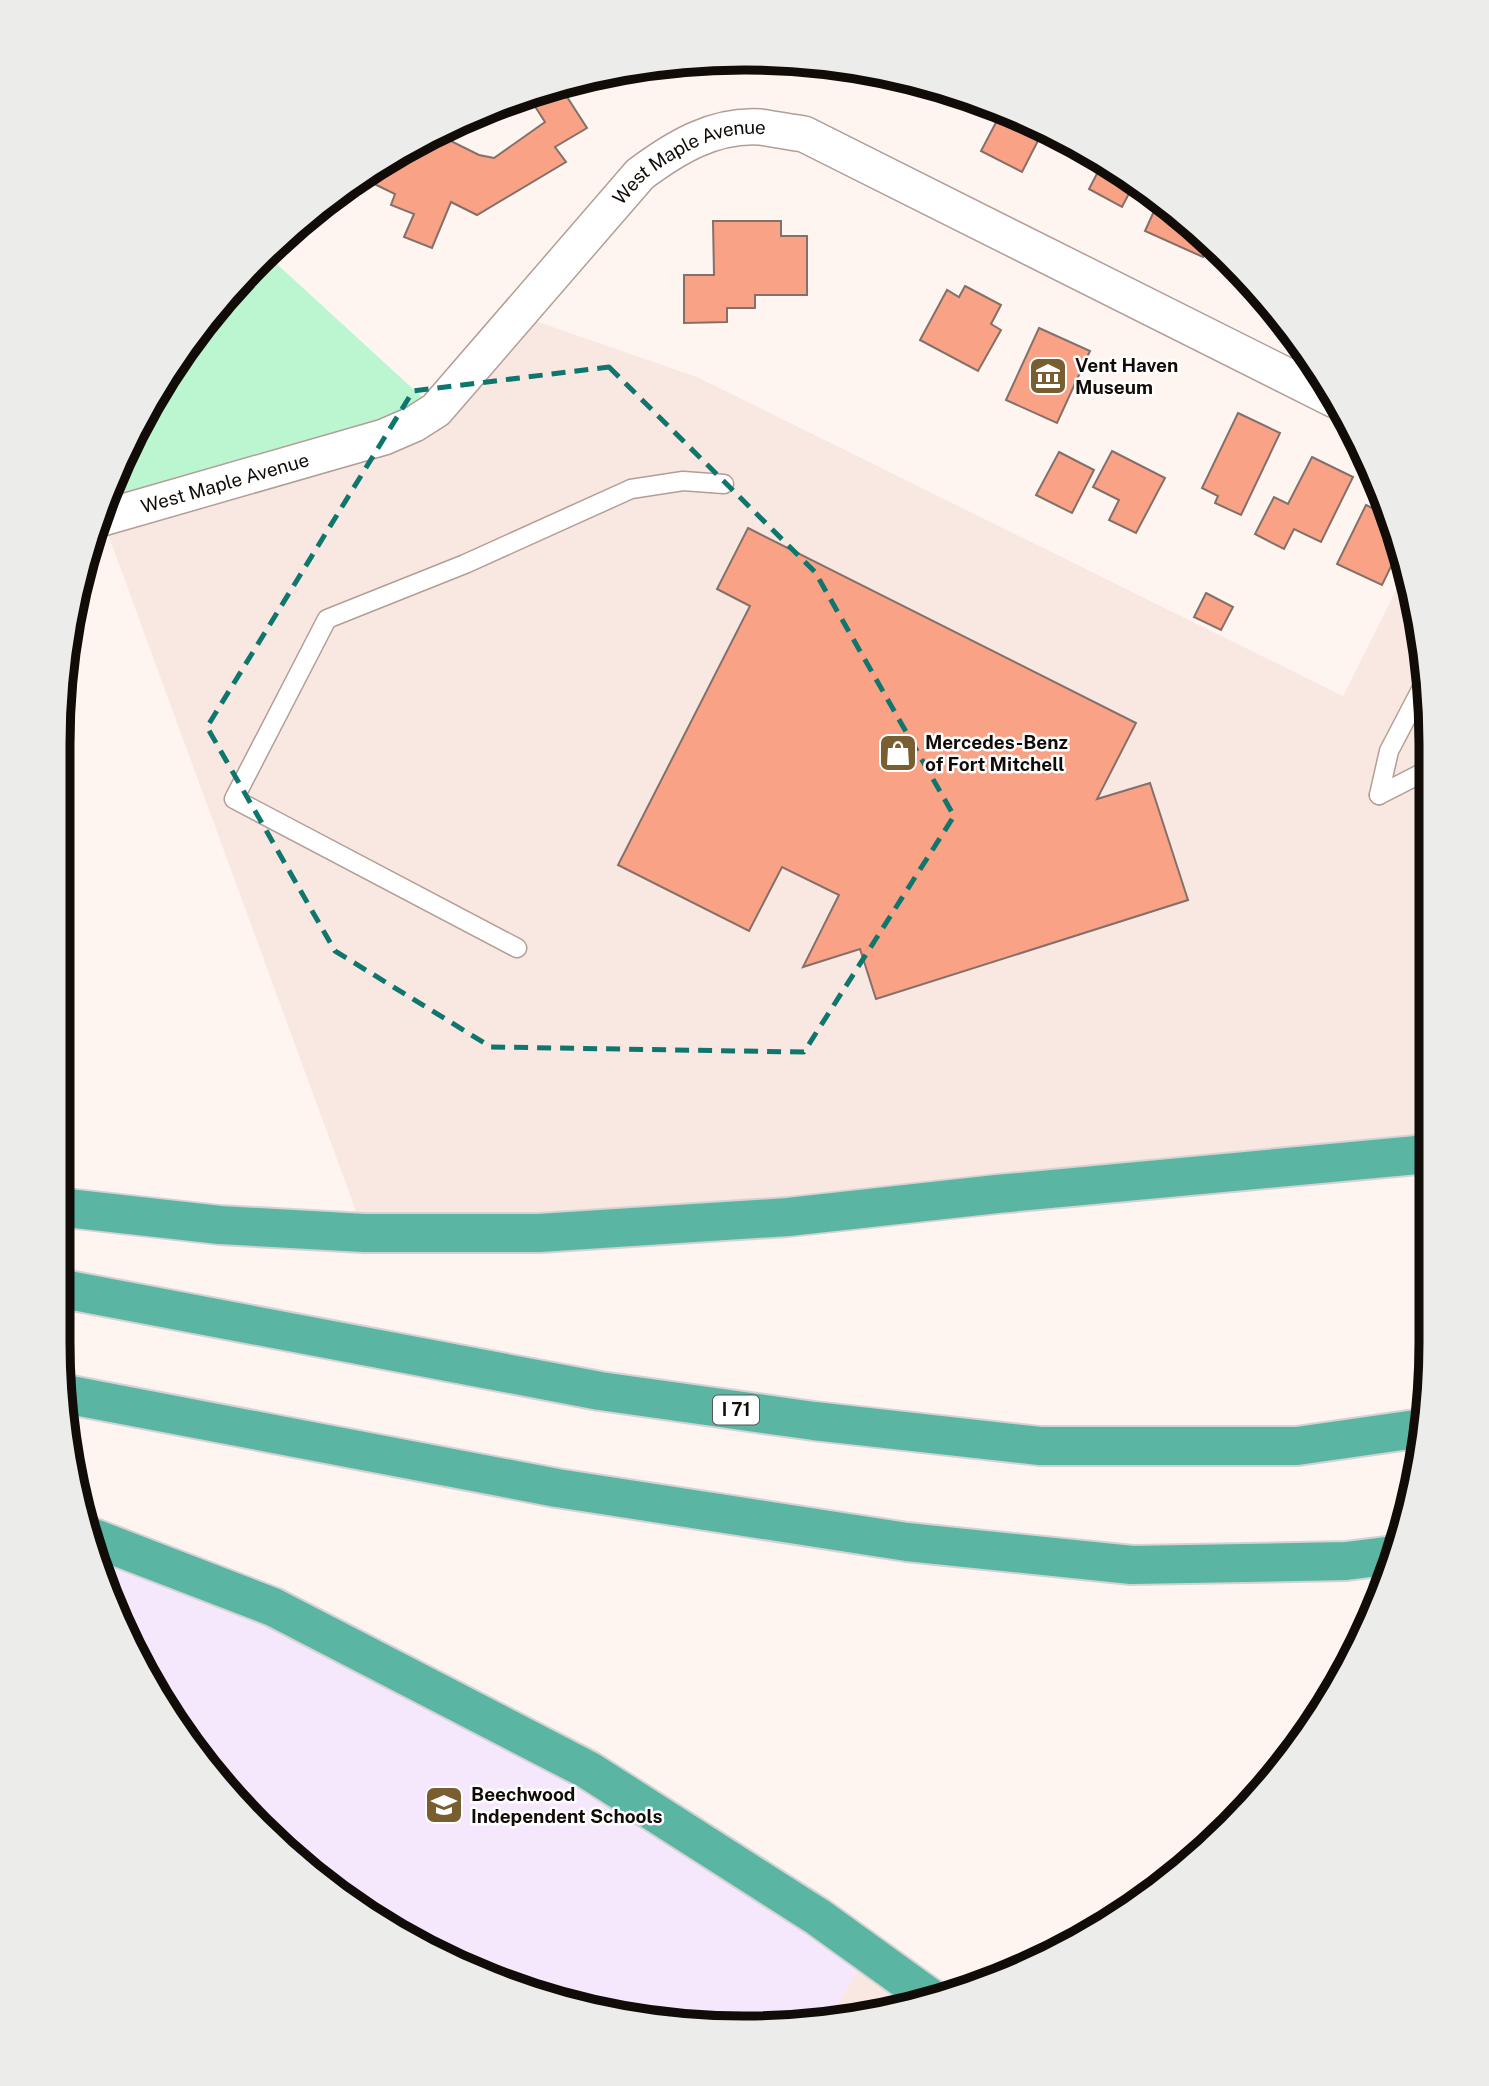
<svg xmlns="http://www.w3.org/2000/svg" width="1489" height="2086" font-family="'Public Sans',sans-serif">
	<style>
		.built { fill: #f9e8e1 }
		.education { fill: #f5e8fc }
		.green { fill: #bbf6d0 }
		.building { fill: #faa285; stroke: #83706a; stroke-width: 2 }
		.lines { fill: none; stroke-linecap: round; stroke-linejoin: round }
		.lane-casing { stroke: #b29e96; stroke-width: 21 }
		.street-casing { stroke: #b29e96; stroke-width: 38 }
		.highway-casing { stroke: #d4d3d3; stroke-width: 42 }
		.lane { stroke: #fff; stroke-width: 18 }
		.street { stroke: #fff; stroke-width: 35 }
		.highway { stroke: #5ab5a3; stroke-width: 38 }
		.marked { fill: none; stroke: #0f766e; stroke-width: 5; stroke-dasharray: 14 9; stroke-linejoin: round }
		.labels { text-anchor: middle; stroke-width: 5; stroke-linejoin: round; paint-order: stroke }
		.shield { fill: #fff; stroke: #595553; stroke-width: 2 }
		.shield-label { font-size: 18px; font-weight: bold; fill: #120c09 }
		.street-label { font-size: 19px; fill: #120c09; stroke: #fff }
		.poi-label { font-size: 19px; font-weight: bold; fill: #120c09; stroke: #fff; text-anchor: start }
		.rim { fill: none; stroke: #120c09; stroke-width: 9 }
	</style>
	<rect width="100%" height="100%" fill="#fef5f1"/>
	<g class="built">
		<polygon points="518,315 697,377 1343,696 1404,574 1425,654 1428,1154 364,1233 102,518 384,437"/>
		<polygon points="868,1953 929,1997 827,2022"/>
	</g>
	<polygon class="education" points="86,1535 273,1607 868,1953 827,2022 654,2022 566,2005 441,1958 291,1858 173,1723 110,1605"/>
	<g class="green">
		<polygon points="266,254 436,410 99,519 110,482 150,401 228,292"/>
		<polygon points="524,1978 569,2005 519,1987"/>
	</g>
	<g class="building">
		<polygon points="560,86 587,128 555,147 566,162 477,215 451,202 432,248 404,237 414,214 391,205 395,194 362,178 401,150 437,134 479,155 494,158 545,122 527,94"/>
		<polygon points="1002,111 1045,127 1022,172 981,151"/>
		<polygon points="1103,162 1135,182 1122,207 1089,189"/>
		<polygon points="1160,198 1209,243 1203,257 1145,231"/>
		<polygon points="713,221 781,221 781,236 807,236 807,295 755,295 755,308 727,308 727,322 684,323 684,275 714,275"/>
		<polygon points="965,286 1001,305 991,324 1001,330 978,371 920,340 947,290 959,297"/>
		<polygon points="1039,328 1090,351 1057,423 1006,400"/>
		<polygon points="1238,413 1280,433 1241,515 1215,503 1218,496 1202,488"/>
		<polygon points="1112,451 1165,478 1136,533 1109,520 1119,500 1093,487"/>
		<polygon points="1059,452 1094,470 1072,513 1036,495"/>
		<polygon points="1312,457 1353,477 1321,542 1294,529 1284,549 1255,534 1274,497 1288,504"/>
		<polygon points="1366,505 1388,516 1398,552 1382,585 1337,564"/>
		<polygon points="748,528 1136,723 1097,799 1150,783 1188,900 876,999 860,949 803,967 839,895 782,867 749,931 618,865 750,606 717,589"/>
		<polygon points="1206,593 1233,607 1221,630 1194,617"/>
	</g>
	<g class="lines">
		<defs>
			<g id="lane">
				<polyline points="1379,795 1389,751 1425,682"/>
				<polyline points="1379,795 1426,771"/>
				<polyline points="517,948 234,799 327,619 465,564 631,489 683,481 724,484"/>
			</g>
			<g id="street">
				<path id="s1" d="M99,519L384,437L414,424L436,410L640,174C675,148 714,124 760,127C775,129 789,132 804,134L1335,400"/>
			</g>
			<g id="highway">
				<polyline points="58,1207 220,1225 364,1233 539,1233 788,1217 997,1194 1428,1154"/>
				<polyline points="58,1288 600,1391 814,1421 1040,1446 1297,1446 1423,1428"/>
				<polyline points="65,1394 557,1488 907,1542 1132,1565 1346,1561 1394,1555"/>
				<polyline points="86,1535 273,1607 588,1770 818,1917 929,1997"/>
			</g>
		</defs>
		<use href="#lane" class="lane-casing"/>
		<use href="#street" class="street-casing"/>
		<use href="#highway" class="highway-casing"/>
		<use href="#lane" class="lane"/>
		<use href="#street" class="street"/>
		<use href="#highway" class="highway"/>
	</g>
	<path class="marked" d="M609,367L815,572L954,816L804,1052L491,1047L335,951L207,727L413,391Z"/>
	<defs>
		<symbol id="museum-square" viewBox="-11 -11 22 22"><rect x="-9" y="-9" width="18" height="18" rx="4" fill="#785e30" stroke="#fff"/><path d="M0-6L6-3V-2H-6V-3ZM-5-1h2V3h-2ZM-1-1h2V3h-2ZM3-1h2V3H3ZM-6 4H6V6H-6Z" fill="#fff"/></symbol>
		<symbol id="shop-square" viewBox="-11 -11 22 22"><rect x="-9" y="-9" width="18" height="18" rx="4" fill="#785e30" stroke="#fff"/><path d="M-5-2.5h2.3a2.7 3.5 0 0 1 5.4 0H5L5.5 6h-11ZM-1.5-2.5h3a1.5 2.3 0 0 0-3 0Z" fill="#fff"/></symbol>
		<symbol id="school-square" viewBox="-11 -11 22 22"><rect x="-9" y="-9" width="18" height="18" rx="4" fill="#785e30" stroke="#fff"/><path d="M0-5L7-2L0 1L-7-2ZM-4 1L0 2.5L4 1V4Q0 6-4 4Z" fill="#fff"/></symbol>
	</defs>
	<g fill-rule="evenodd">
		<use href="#museum-square" x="1026" y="354" width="44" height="44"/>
		<use href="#shop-square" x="876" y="731" width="44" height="44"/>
		<use href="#school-square" x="422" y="1783" width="44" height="44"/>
	</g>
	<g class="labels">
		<rect class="shield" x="713" y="1395.5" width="46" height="29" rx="5"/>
		<g class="shield-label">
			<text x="736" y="1416">I 71</text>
		</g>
		<g class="street-label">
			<text dy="7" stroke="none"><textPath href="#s1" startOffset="718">West Maple Avenue</textPath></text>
			<text dy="7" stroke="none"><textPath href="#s1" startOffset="131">West Maple Avenue</textPath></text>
		</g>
		<g class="poi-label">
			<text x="1075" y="372">Vent Haven<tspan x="1075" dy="22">Museum</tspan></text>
			<text x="925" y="749">Mercedes-Benz<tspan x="925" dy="22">of Fort Mitchell</tspan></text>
			<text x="471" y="1801">Beechwood<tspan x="471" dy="22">Independent Schools</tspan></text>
		</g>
	</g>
	<path d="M0 0H1489V2086H0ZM744 70H745A674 674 0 0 1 1419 744V1342A674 674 0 0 1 745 2016H744A674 674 0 0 1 70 1342V744A674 674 0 0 1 744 70Z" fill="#ececeb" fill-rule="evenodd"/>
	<path class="rim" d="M744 70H745A674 674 0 0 1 1419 744V1342A674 674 0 0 1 745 2016H744A674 674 0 0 1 70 1342V744A674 674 0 0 1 744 70Z"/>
</svg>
